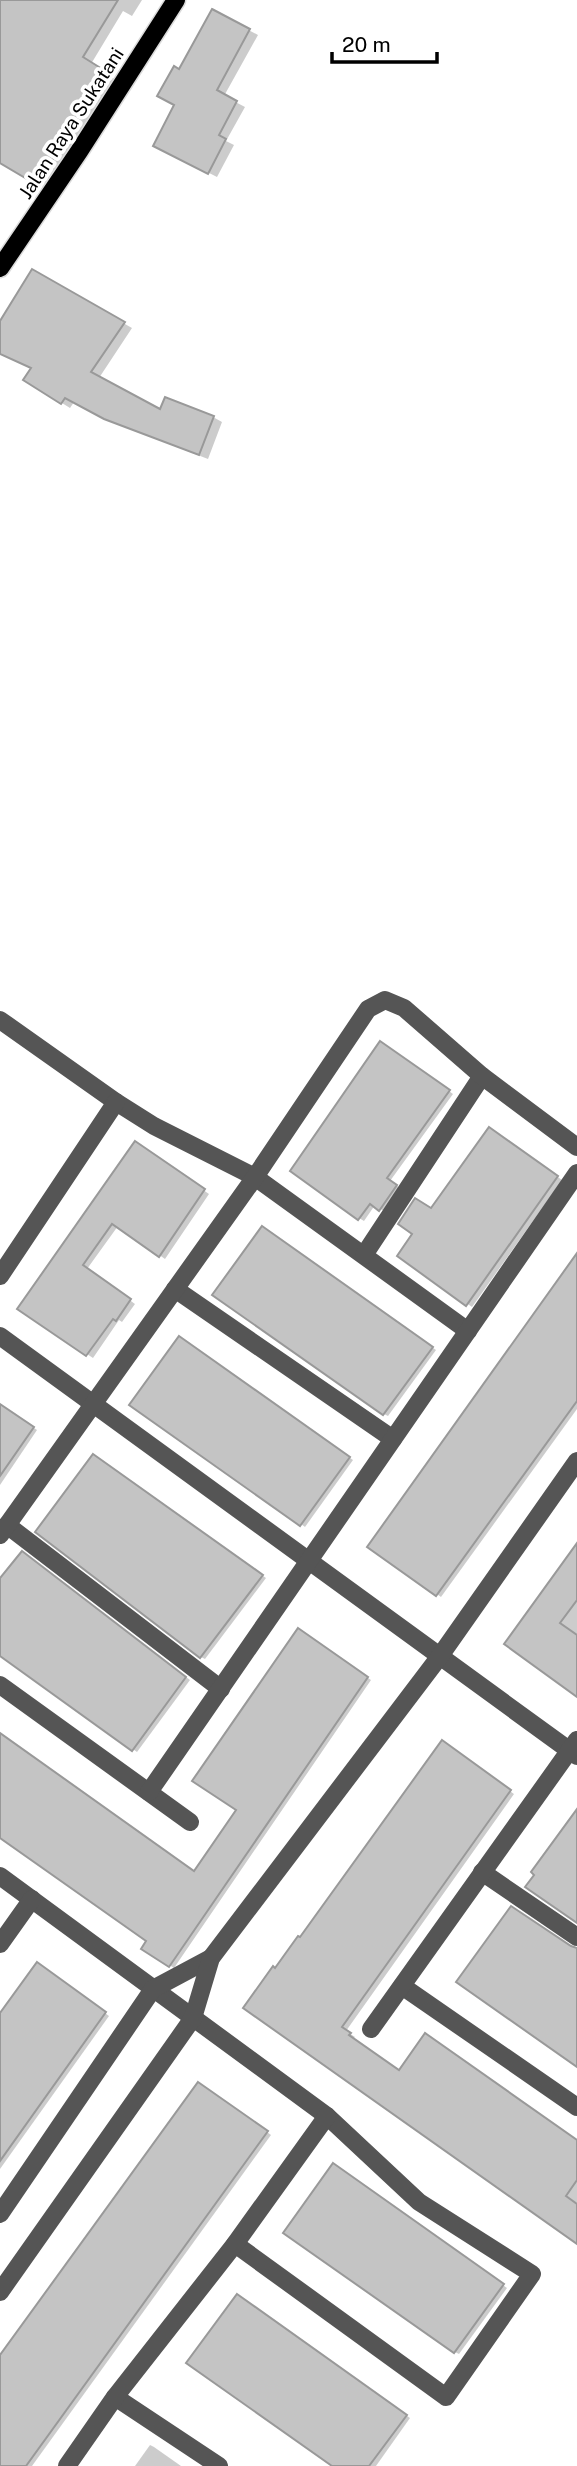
<svg xmlns="http://www.w3.org/2000/svg" width="577" height="2466" font-family="'Public Sans',sans-serif">
	<style>
		.shadow { fill: #0003 }
		.building { fill: #c4c4c4; stroke: #999; stroke-width: 2 }
		.lines { fill: none; stroke-linecap: round; stroke-linejoin: round }
		.major-casing { stroke: #dbdbdb; stroke-width: 21 }
		.minor { stroke: #555; stroke-width: 18 }
		.major { stroke: #000; stroke-width: 18 }
		.labels { text-anchor: middle; stroke-width: 7; stroke-linejoin: round; paint-order: stroke }
		.street-label { font-size: 19px; fill: #000; stroke: #fff }
	</style>
	<rect width="100%" height="100%" fill="#fff"/>
	<g class="shadow">
		<polygon points="5,0 142,0 132,16 123,11 91,64 115,79 47,189 0,161 0,7"/>
		<polygon points="213,11 258,35 224,96 245,107 226,141 234,145 217,177 164,150 176,105 180,72"/>
		<polygon points="32,271 132,328 99,378 161,411 213,417 222,422 208,459 115,423 74,402 70,408 25,380 33,368 0,353 0,325"/>
		<polygon points="385,1045 453,1094 390,1181 400,1188 385,1212 375,1205 364,1221 359,1218"/>
		<polygon points="493,1131 562,1180 472,1307 400,1256 431,1210"/>
		<polygon points="141,1147 209,1194 165,1259 118,1226 87,1269 135,1304 122,1322 119,1320 93,1358 19,1309"/>
		<polygon points="267,1231 436,1350 388,1416 384,1414"/>
		<polygon points="577,1257 577,1409 441,1597 370,1546"/>
		<polygon points="183,1341 353,1460 305,1527 301,1524"/>
		<polygon points="0,1405 37,1430 0,1485"/>
		<polygon points="97,1458 266,1578 205,1659 201,1657"/>
		<polygon points="577,1546 577,1694 507,1644"/>
		<polygon points="26,1555 190,1680 137,1752 0,1655 0,1583"/>
		<polygon points="302,1633 371,1680 174,1968 143,1948 149,1941 0,1835 0,1734 195,1873 238,1810"/>
		<polygon points="447,1746 514,1794 346,2031 355,2037 353,2039 400,2072 577,2141 577,2234 573,2239 276,1970"/>
		<polygon points="42,1967 109,2016 0,2169 0,2016"/>
		<polygon points="203,2086 271,2135 32,2466 0,2466 0,2360"/>
		<polygon points="338,2168 507,2288 459,2354 455,2352"/>
		<polygon points="242,2298 410,2418 376,2466 336,2466"/>
		<polygon points="150,2445 154,2447 181,2466 135,2466"/>
	</g>
	<g class="building">
		<polygon points="0,0 118,0 83,57 107,72 37,185 0,163"/>
		<polygon points="212,9 250,29 217,90 237,101 219,135 226,139 208,174 153,146 174,105 157,96 174,66 179,69"/>
		<polygon points="32,269 125,322 91,372 160,409 165,397 214,416 199,455 104,419 65,398 61,404 23,380 31,368 0,354 0,321"/>
		<polygon points="380,1041 450,1090 387,1178 397,1185 379,1211 370,1204 358,1220 290,1171"/>
		<polygon points="489,1127 558,1176 466,1306 397,1256 412,1234 398,1224 415,1198 431,1208"/>
		<polygon points="135,1141 205,1189 159,1257 112,1224 83,1265 131,1299 116,1321 113,1319 86,1356 17,1309"/>
		<polygon points="262,1226 433,1347 383,1415 212,1295"/>
		<polygon points="577,1253 577,1401 436,1596 367,1547"/>
		<polygon points="179,1336 350,1457 300,1526 129,1405"/>
		<polygon points="0,1404 34,1427 0,1476"/>
		<polygon points="93,1454 263,1575 200,1658 35,1532"/>
		<polygon points="577,1543 577,1600 560,1623 577,1635 577,1697 504,1644"/>
		<polygon points="22,1551 186,1677 132,1751 0,1656 0,1578"/>
		<polygon points="298,1628 368,1677 169,1967 141,1949 146,1941 0,1838 0,1733 194,1871 236,1810 192,1781"/>
		<polygon points="442,1740 511,1790 342,2027 351,2033 349,2035 399,2070 425,2033 577,2140 577,2180 566,2196 577,2204 577,2244 243,2008 273,1966 275,1968 298,1936 300,1937"/>
		<polygon points="577,1809 577,1923 525,1887 534,1875 531,1872"/>
		<polygon points="511,1906 571,1946 577,1948 577,2067 456,1982"/>
		<polygon points="37,1962 106,2012 0,2161 0,2013"/>
		<polygon points="198,2082 268,2131 26,2466 0,2466 0,2355"/>
		<polygon points="333,2163 504,2284 454,2353 283,2233"/>
		<polygon points="237,2294 407,2415 369,2466 332,2466 186,2363"/>
	</g>
	<g class="lines">
		<defs>
			<polyline id="major" points="0,268 80,150 176,0"/>
		</defs>
		<use href="#major" class="major-casing"/>
		<g class="minor">
			<polyline points="0,1020 116,1102 154,1126 255,1177 468,1331"/>
			<polyline points="364,1255 482,1076"/>
			<polyline points="0,1276 116,1102"/>
			<polyline points="175,1289 393,1439"/>
			<polyline points="0,1336 577,1756"/>
			<polyline points="7,1525 221,1689"/>
			<polyline points="0,1535 255,1177 368,1009 385,1000 404,1008 482,1076 577,1147"/>
			<polyline points="0,1685 190,1822"/>
			<polyline points="149,1792 577,1173"/>
			<polyline points="482,1872 577,1937"/>
			<polyline points="0,1876 327,2116 419,2202 532,2274 446,2397 235,2244"/>
			<polyline points="0,1944 32,1899"/>
			<polyline points="402,1986 577,2107"/>
			<polyline points="371,2029 577,1740"/>
			<polyline points="0,2214 153,1989 211,1958"/>
			<polyline points="0,2292 193,2018 211,1958 440,1656 577,1461"/>
			<polyline points="115,2397 219,2466"/>
			<polyline points="67,2466 115,2397 235,2244 327,2116"/>
		</g>
		<use href="#major" class="major"/>
	</g>
	<g class="labels">
		<g class="street-label">
			<text transform="translate(71 123) rotate(-57)" y="7">Jalan Raya Sukatani</text>
		</g>
	</g>
	<path d="M332 52v10h105v-10" fill="none" stroke="#000000" stroke-width="3.5"/>
	<text x="342" y="52" font-size="21" fill="#000000" stroke="#ffffff" stroke-width="5" paint-order="stroke">20 m</text>
</svg>
